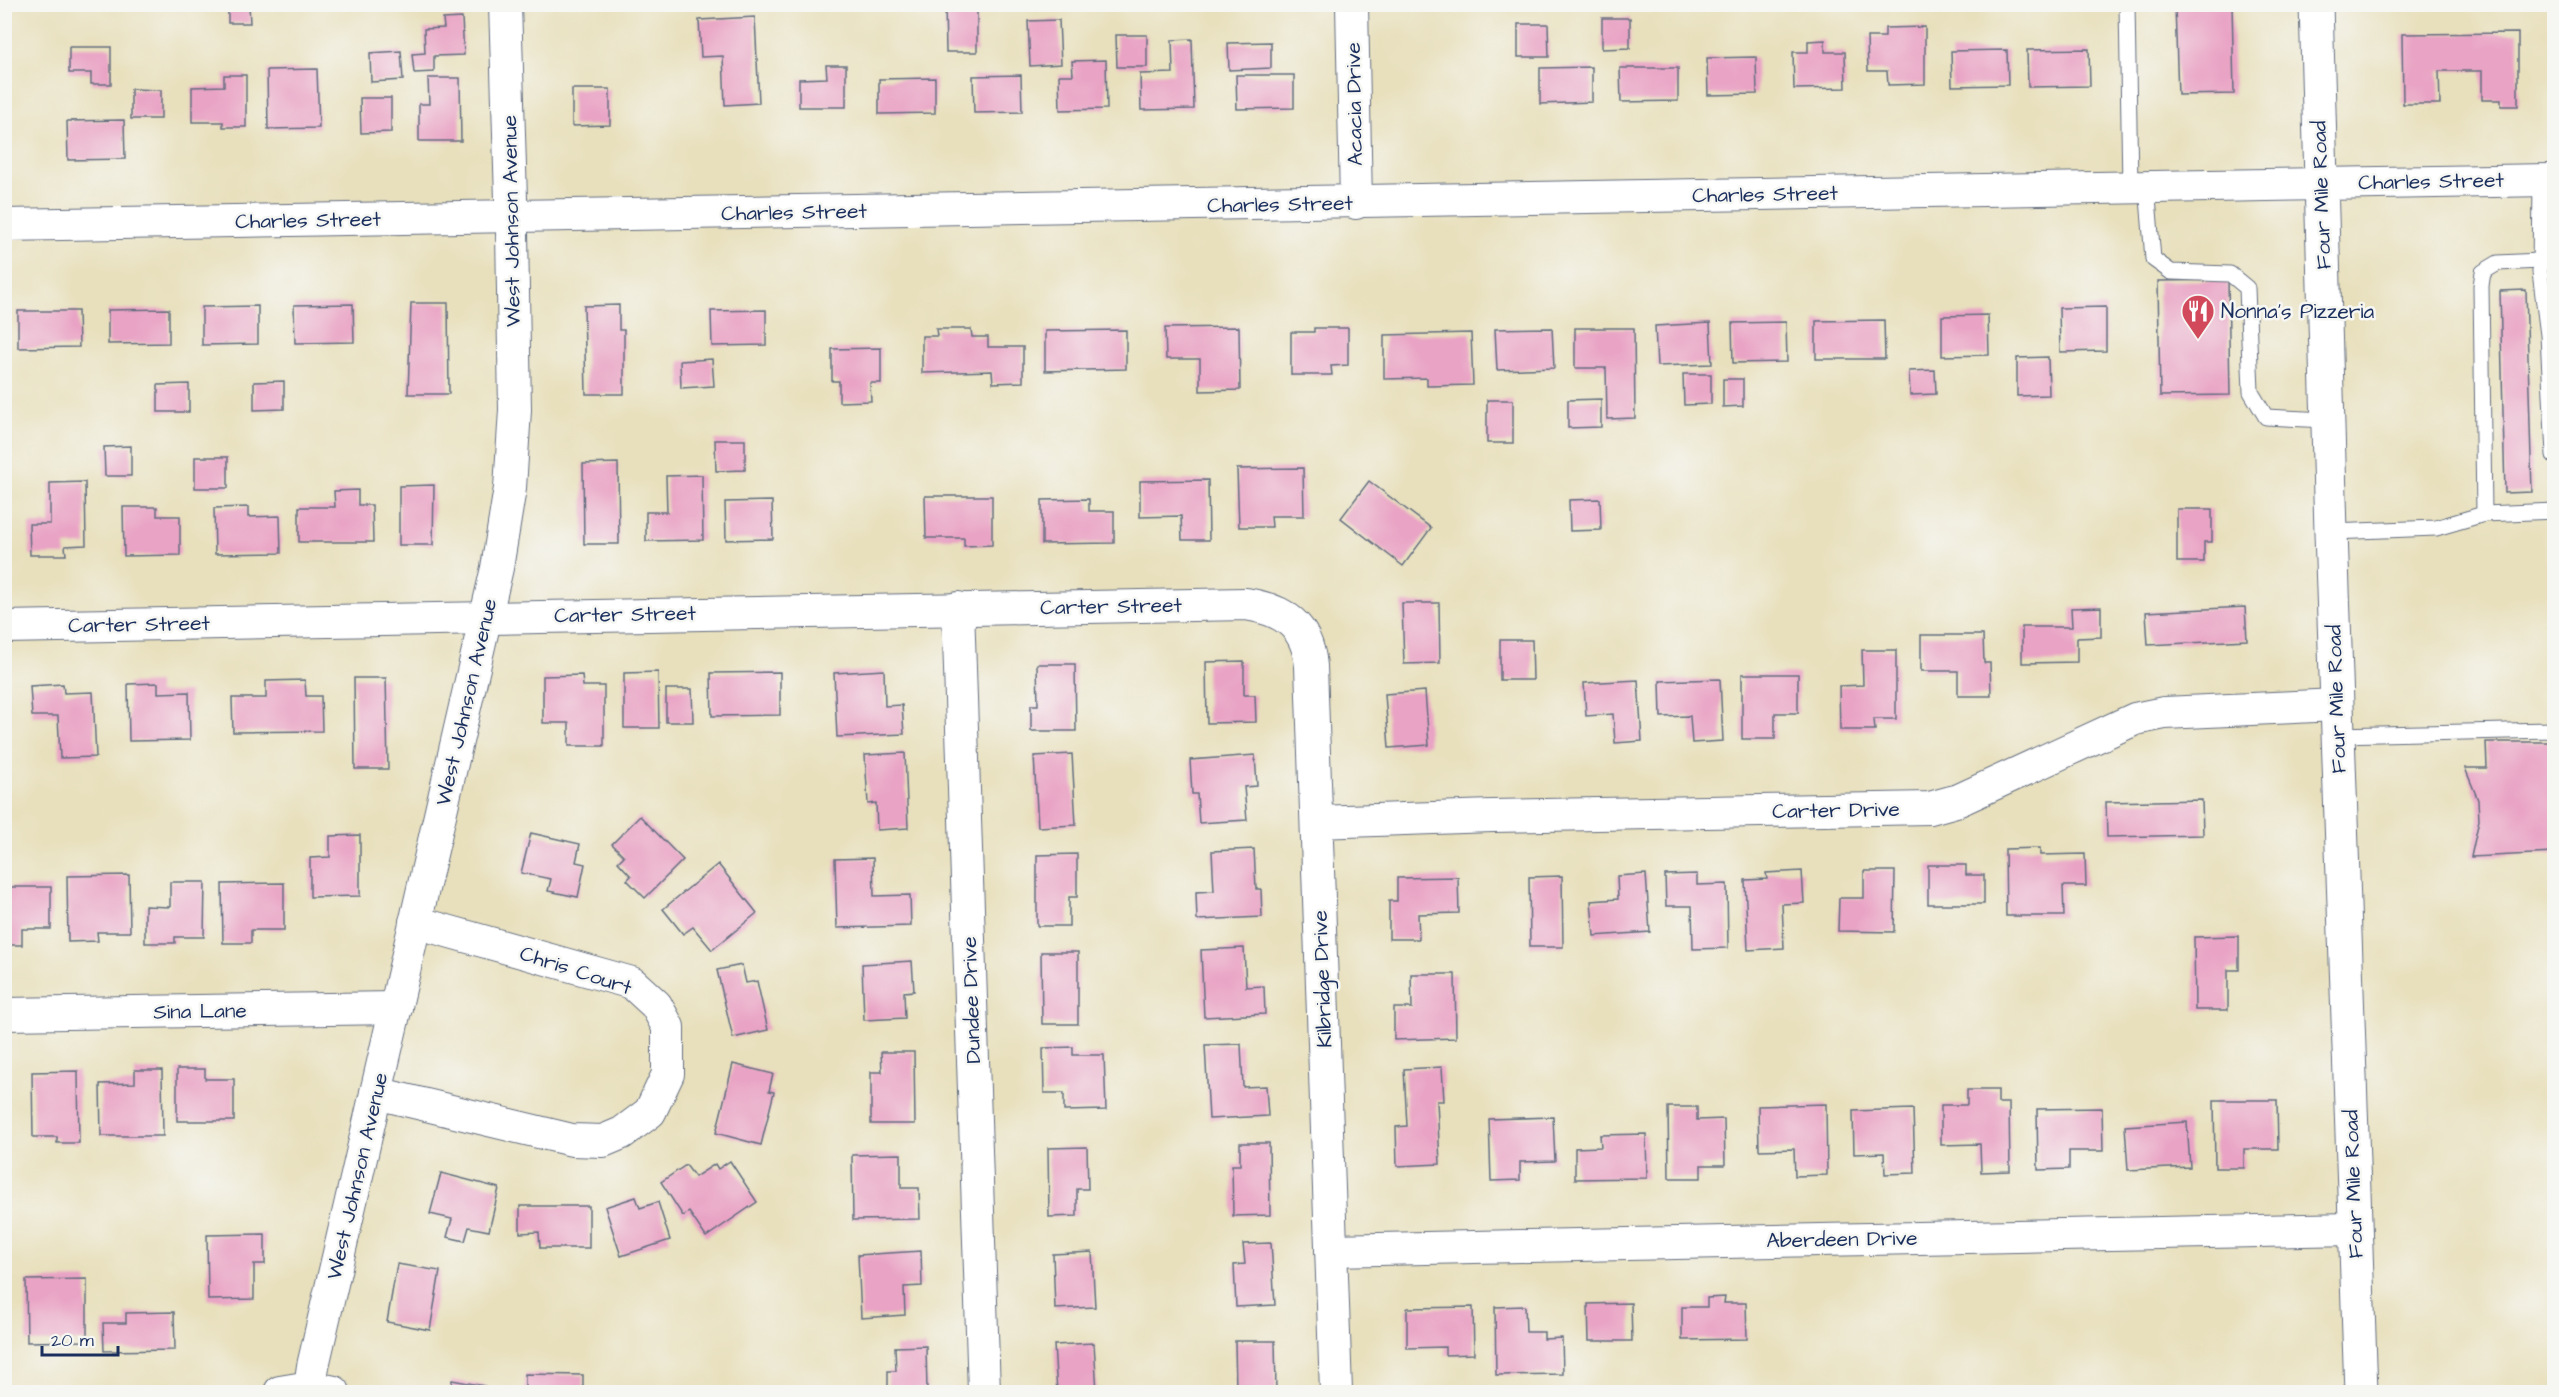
<svg xmlns="http://www.w3.org/2000/svg" width="2559" height="1397" font-family="'Architects Daughter',sans-serif">
	<style>
		.building { fill: #e9a3c4 }
		.lines { fill: none; stroke-linecap: round; stroke-linejoin: round }
		.lane-casing { stroke: #636d7f; stroke-width: 17 }
		.street-casing { stroke: #636d7f; stroke-width: 34 }
		.secondary-casing { stroke: #636d7f; stroke-width: 35 }
		.lane { stroke: #fff; stroke-width: 15 }
		.street { stroke: #fff; stroke-width: 32 }
		.secondary { stroke: #fff; stroke-width: 33 }
		.labels { text-anchor: middle; stroke-width: 5; stroke-linejoin: round; paint-order: stroke }
		.street-label { font-size: 21px; fill: #1b2f5e; stroke: #f6f6f2 }
		.poi-label { font-size: 21px; fill: #1b2f5e; stroke: #f6f6f2; text-anchor: start }
	</style>
	<rect width="100%" height="100%" fill="#f6f6f2"/>
	<filter id="ink" filterUnits="userSpaceOnUse"><feTurbulence type="fractalNoise" baseFrequency=".0167" numOctaves="2"/><feDisplacementMap in="SourceGraphic" scale="12" xChannelSelector="R" yChannelSelector="G"/><feConvolveMatrix kernelMatrix="1 2 1 2 8 2 1 2 1" color-interpolation-filters="sRGB"/></filter>
	<filter id="wash" filterUnits="userSpaceOnUse"><feTurbulence type="fractalNoise" baseFrequency=".008" numOctaves="4" result="noise"/><feDisplacementMap in="SourceGraphic" scale="24" xChannelSelector="R" yChannelSelector="G"/><feGaussianBlur stdDeviation="1.35" result="paint"/><feColorMatrix in="noise" values="0 0 0 0 0 0 0 0 0 0 0 0 0 0 0 0 0 1.4 0 .05"/><feComposite in="paint" operator="in"/></filter>
	<g filter="url(#wash)">
		<rect width="100%" height="100%" fill="#e8e0bd"/>
		<g id="blocks">
			<g class="building">
				<polygon points="2232,4 2234,94 2178,95 2175,6"/>
				<polygon points="228,5 249,5 250,23 228,23"/>
				<polygon points="945,5 977,5 977,52 946,52"/>
				<polygon points="755,17 759,103 725,105 723,56 701,57 699,20"/>
				<polygon points="462,18 464,55 434,56 434,72 414,73 412,54 425,53 424,29 444,28 443,19"/>
				<polygon points="1602,18 1630,18 1630,48 1602,49"/>
				<polygon points="1059,20 1061,64 1030,66 1028,21"/>
				<polygon points="1518,24 1548,24 1549,57 1518,57"/>
				<polygon points="1925,27 1925,84 1888,85 1887,71 1868,71 1867,37 1885,37 1885,28"/>
				<polygon points="2518,33 2518,106 2501,106 2501,100 2482,100 2482,71 2439,71 2440,104 2403,104 2402,34"/>
				<polygon points="1116,35 1147,35 1147,67 1117,67"/>
				<polygon points="1192,39 1194,109 1141,110 1140,74 1173,73 1172,40"/>
				<polygon points="1825,40 1825,52 1845,52 1846,88 1794,89 1793,52 1808,52 1808,41"/>
				<polygon points="1271,42 1271,68 1229,70 1228,43"/>
				<polygon points="69,47 111,47 111,84 91,84 91,73 69,73"/>
				<polygon points="2089,49 2090,86 2028,87 2027,50"/>
				<polygon points="2007,50 2008,85 1952,86 1951,51"/>
				<polygon points="401,51 403,80 371,82 370,53"/>
				<polygon points="1756,57 1757,94 1708,95 1707,58"/>
				<polygon points="1106,60 1107,109 1060,110 1059,75 1073,75 1072,61"/>
				<polygon points="826,65 846,65 846,107 799,107 799,79 827,78"/>
				<polygon points="1592,67 1592,102 1540,104 1540,68"/>
				<polygon points="1620,68 1678,68 1678,101 1621,102"/>
				<polygon points="317,69 319,128 268,129 267,70"/>
				<polygon points="224,75 246,75 246,127 223,127 223,122 192,122 192,87 224,86"/>
				<polygon points="1021,75 1022,112 974,113 973,76"/>
				<polygon points="1236,75 1294,75 1294,108 1237,109"/>
				<polygon points="428,78 460,78 461,141 419,141 419,104 429,104"/>
				<polygon points="935,78 935,113 879,114 879,79"/>
				<polygon points="131,89 161,90 161,119 131,119"/>
				<polygon points="572,89 610,89 610,125 572,126"/>
				<polygon points="360,98 391,98 391,132 361,133"/>
				<polygon points="124,120 125,159 68,160 67,121"/>
				<polygon points="2228,280 2230,395 2160,396 2158,281"/>
				<polygon points="2526,290 2532,492 2505,493 2500,291"/>
				<polygon points="411,303 448,303 449,394 408,394"/>
				<polygon points="353,304 354,342 295,343 294,305"/>
				<polygon points="619,305 619,330 624,330 624,394 586,394 584,306"/>
				<polygon points="258,306 258,344 202,345 202,307"/>
				<polygon points="2106,307 2106,351 2060,352 2059,308"/>
				<polygon points="169,309 169,343 108,344 108,310"/>
				<polygon points="766,310 766,345 712,346 711,311"/>
				<polygon points="18,311 78,311 79,347 18,348"/>
				<polygon points="1988,315 1989,355 1942,356 1942,316"/>
				<polygon points="1884,320 1885,359 1816,359 1816,321"/>
				<polygon points="1786,322 1787,362 1733,363 1732,323"/>
				<polygon points="1710,323 1712,364 1657,366 1655,326"/>
				<polygon points="1239,327 1240,390 1200,391 1200,359 1166,359 1165,328"/>
				<polygon points="1314,328 1348,328 1348,365 1331,366 1332,375 1291,375 1291,332 1314,332"/>
				<polygon points="1552,328 1554,368 1497,370 1495,329"/>
				<polygon points="1575,328 1634,328 1635,418 1607,419 1606,368 1575,368"/>
				<polygon points="936,329 971,329 972,337 988,337 988,347 1023,347 1023,382 993,383 992,371 922,373 922,336 937,336"/>
				<polygon points="1126,330 1126,369 1045,371 1045,331"/>
				<polygon points="1471,333 1473,385 1427,386 1427,378 1384,379 1384,335"/>
				<polygon points="881,348 881,383 870,383 871,401 839,402 839,381 832,381 832,349"/>
				<polygon points="2048,357 2049,395 2017,396 2017,358"/>
				<polygon points="712,359 714,386 681,388 680,361"/>
				<polygon points="1935,370 1936,394 1910,395 1909,371"/>
				<polygon points="1683,374 1711,374 1711,404 1684,405"/>
				<polygon points="1723,379 1743,379 1743,406 1723,407"/>
				<polygon points="284,381 284,409 254,410 254,382"/>
				<polygon points="189,384 189,412 158,412 158,385"/>
				<polygon points="1601,399 1601,427 1568,428 1568,400"/>
				<rect x="1487" y="400" width="26" height="43"/>
				<polygon points="715,440 745,440 745,470 716,471"/>
				<polygon points="131,446 131,476 105,476 104,447"/>
				<rect x="195" y="457" width="33" height="31"/>
				<polygon points="618,463 619,544 584,544 583,464"/>
				<polygon points="1303,468 1304,516 1271,516 1272,527 1239,527 1237,469"/>
				<polygon points="702,475 703,540 646,541 646,512 667,512 666,476"/>
				<polygon points="1208,480 1209,540 1182,540 1181,516 1140,517 1140,481"/>
				<polygon points="1369,481 1431,528 1403,566 1341,518"/>
				<polygon points="85,482 86,545 65,546 66,555 30,555 29,524 50,524 50,483"/>
				<polygon points="434,485 433,545 399,545 399,486"/>
				<polygon points="358,490 358,505 372,505 373,542 299,542 299,507 335,507 334,491"/>
				<polygon points="925,496 992,496 992,545 964,546 964,538 926,538"/>
				<polygon points="1089,499 1089,511 1114,511 1114,543 1042,544 1042,500"/>
				<polygon points="1600,499 1601,530 1570,531 1569,500"/>
				<polygon points="772,501 773,539 726,540 725,502"/>
				<polygon points="123,507 157,507 157,516 180,516 180,555 124,556"/>
				<polygon points="248,507 248,517 280,516 281,553 215,554 214,508"/>
				<polygon points="2177,509 2212,509 2212,542 2204,542 2204,562 2177,562"/>
				<polygon points="1402,603 1439,603 1440,663 1404,664"/>
				<polygon points="2101,607 2101,637 2077,638 2077,662 2022,663 2022,627 2072,627 2071,608"/>
				<polygon points="2245,607 2247,640 2148,645 2146,612"/>
				<polygon points="1921,635 1983,635 1984,663 1990,663 1991,696 1958,696 1958,671 1921,671"/>
				<polygon points="1500,640 1532,640 1533,680 1500,680"/>
				<polygon points="1862,650 1896,650 1896,719 1874,719 1875,730 1840,730 1839,686 1863,685"/>
				<polygon points="1244,661 1244,695 1255,695 1256,722 1207,723 1206,662"/>
				<polygon points="1037,664 1075,664 1076,731 1031,731 1031,705 1038,705"/>
				<polygon points="884,670 885,706 902,705 904,734 837,737 834,673"/>
				<polygon points="658,672 659,728 624,728 624,673"/>
				<polygon points="780,672 780,715 712,716 711,673"/>
				<polygon points="1742,674 1798,674 1798,713 1775,713 1775,739 1742,739"/>
				<polygon points="582,675 583,686 604,686 604,746 569,746 569,723 543,723 543,676"/>
				<polygon points="354,678 386,678 388,769 355,769"/>
				<polygon points="1720,679 1723,741 1692,743 1690,716 1661,717 1660,681"/>
				<polygon points="305,680 306,696 321,696 322,731 233,732 232,698 266,698 266,681"/>
				<polygon points="1638,680 1642,741 1615,743 1613,714 1586,716 1584,683"/>
				<polygon points="4,682 6,682 9,728 4,728"/>
				<polygon points="158,683 158,693 189,692 190,740 129,741 128,684"/>
				<polygon points="63,684 64,693 93,692 96,757 60,758 58,716 32,716 30,686"/>
				<polygon points="666,689 692,689 693,722 666,722"/>
				<polygon points="1425,691 1429,745 1389,748 1385,694"/>
				<polygon points="2486,742 2553,742 2554,853 2471,857 2479,820 2478,800 2465,768 2487,768"/>
				<polygon points="905,753 908,828 877,830 876,803 868,804 865,755"/>
				<polygon points="1072,754 1076,825 1038,827 1034,756"/>
				<polygon points="1255,755 1257,786 1244,787 1247,820 1199,823 1197,794 1192,794 1190,760"/>
				<polygon points="2202,800 2203,835 2107,837 2106,802"/>
				<polygon points="640,816 683,860 645,898 627,880 631,876 618,862 624,856 612,844"/>
				<polygon points="531,833 580,844 576,862 585,864 578,897 548,891 551,879 521,873"/>
				<polygon points="360,835 360,896 310,897 310,858 330,857 330,836"/>
				<polygon points="2040,848 2040,855 2085,854 2086,886 2063,886 2064,916 2006,916 2005,849"/>
				<polygon points="1254,849 1256,889 1261,889 1262,917 1197,920 1196,892 1214,891 1212,851"/>
				<polygon points="1077,854 1077,897 1069,897 1069,926 1037,926 1037,855"/>
				<polygon points="873,858 874,896 910,895 911,926 837,928 835,859"/>
				<polygon points="718,864 757,913 712,950 693,927 683,934 663,909"/>
				<polygon points="1928,865 1966,865 1966,875 1984,875 1984,904 1928,904"/>
				<polygon points="1802,871 1804,903 1782,904 1784,948 1748,950 1745,880 1767,879 1766,873"/>
				<polygon points="1864,871 1895,871 1894,932 1838,931 1839,898 1864,898"/>
				<polygon points="1646,874 1650,932 1594,936 1591,901 1618,899 1617,876"/>
				<polygon points="1697,874 1697,885 1727,884 1728,948 1693,949 1692,906 1666,906 1665,875"/>
				<polygon points="129,875 130,932 97,932 98,941 68,942 67,876"/>
				<polygon points="1562,876 1563,947 1530,947 1529,877"/>
				<polygon points="1458,877 1459,913 1418,914 1419,939 1389,939 1389,901 1397,901 1397,878"/>
				<polygon points="170,882 205,882 204,937 175,937 175,943 145,943 145,906 170,907"/>
				<polygon points="284,883 284,930 251,930 251,943 223,943 222,884"/>
				<polygon points="4,887 51,887 51,929 22,929 22,945 4,945"/>
				<polygon points="2239,936 2239,970 2228,970 2228,1010 2195,1010 2194,937"/>
				<polygon points="1244,948 1246,987 1264,986 1265,1014 1204,1017 1201,950"/>
				<polygon points="1041,952 1078,952 1078,1024 1042,1024"/>
				<polygon points="912,961 914,991 904,992 905,1018 864,1020 862,964"/>
				<polygon points="742,965 746,983 757,981 768,1030 733,1038 717,970"/>
				<polygon points="1411,974 1455,974 1456,1038 1394,1040 1394,1008 1412,1008"/>
				<polygon points="1241,1044 1243,1087 1266,1086 1268,1116 1209,1119 1205,1045"/>
				<polygon points="1073,1047 1073,1055 1104,1055 1106,1110 1064,1111 1064,1093 1044,1093 1043,1048"/>
				<polygon points="881,1052 914,1052 915,1124 871,1124 871,1072 882,1072"/>
				<polygon points="733,1064 773,1074 769,1091 774,1092 761,1145 716,1133"/>
				<polygon points="1442,1067 1444,1101 1437,1101 1440,1164 1397,1166 1396,1127 1407,1126 1404,1069"/>
				<polygon points="177,1069 205,1069 205,1079 234,1079 234,1121 177,1121"/>
				<polygon points="135,1070 162,1070 163,1136 101,1136 100,1084 135,1083"/>
				<polygon points="78,1071 79,1143 57,1143 57,1137 33,1137 32,1072"/>
				<polygon points="1967,1090 1998,1090 1998,1103 2009,1103 2010,1171 1981,1172 1980,1144 1941,1145 1941,1105 1967,1105"/>
				<polygon points="2214,1100 2277,1100 2278,1149 2244,1149 2244,1168 2215,1168"/>
				<polygon points="1826,1104 1827,1175 1795,1176 1794,1149 1759,1150 1758,1106"/>
				<polygon points="1668,1107 1697,1107 1697,1120 1724,1119 1725,1165 1701,1165 1701,1178 1669,1178"/>
				<polygon points="2102,1108 2103,1151 2069,1151 2069,1169 2038,1170 2037,1109"/>
				<polygon points="1913,1109 1915,1173 1885,1174 1884,1153 1854,1154 1853,1111"/>
				<polygon points="1553,1117 1555,1161 1520,1162 1520,1180 1491,1181 1489,1119"/>
				<polygon points="2187,1122 2190,1167 2128,1170 2125,1126"/>
				<polygon points="1646,1134 1647,1178 1575,1179 1575,1148 1601,1147 1600,1135"/>
				<polygon points="1240,1143 1269,1143 1270,1215 1233,1216 1232,1165 1240,1165"/>
				<polygon points="1087,1147 1088,1189 1077,1189 1077,1216 1049,1217 1048,1148"/>
				<polygon points="901,1154 901,1188 919,1188 920,1219 853,1220 852,1155"/>
				<polygon points="730,1161 757,1202 706,1237 689,1212 683,1216 661,1182 686,1165 695,1177 715,1164 718,1169"/>
				<polygon points="441,1173 499,1188 489,1231 469,1227 465,1241 447,1237 452,1219 430,1214"/>
				<polygon points="636,1197 640,1208 658,1202 670,1240 621,1256 605,1207"/>
				<polygon points="520,1206 589,1206 589,1248 540,1248 539,1232 520,1233"/>
				<polygon points="265,1234 265,1264 254,1264 254,1299 208,1300 207,1235"/>
				<polygon points="1271,1243 1275,1305 1236,1307 1234,1265 1245,1264 1243,1244"/>
				<polygon points="921,1251 922,1286 904,1287 905,1315 861,1318 858,1255"/>
				<polygon points="1092,1252 1095,1307 1055,1309 1053,1254"/>
				<polygon points="397,1264 440,1271 430,1330 387,1322"/>
				<polygon points="87,1279 87,1341 27,1342 26,1280"/>
				<polygon points="1725,1297 1724,1303 1746,1303 1747,1339 1682,1340 1682,1307 1707,1307 1707,1298"/>
				<polygon points="1631,1303 1632,1341 1589,1341 1588,1304"/>
				<polygon points="1525,1306 1526,1332 1544,1332 1544,1339 1562,1338 1563,1374 1496,1375 1495,1307"/>
				<polygon points="1473,1307 1474,1354 1445,1355 1445,1347 1407,1348 1407,1308"/>
				<polygon points="174,1312 175,1350 104,1351 103,1323 126,1323 126,1313"/>
				<polygon points="1235,1341 1275,1341 1276,1392 1236,1392"/>
				<polygon points="1094,1343 1097,1392 1057,1392 1054,1345"/>
				<polygon points="926,1346 927,1392 888,1392 888,1371 896,1371 895,1347"/>
				<polygon points="525,1374 583,1375 583,1392 525,1392"/>
				<polygon points="452,1380 485,1386 484,1392 450,1392"/>
			</g>
		</g>
	</g>
	<g filter="url(#ink)">
		<use href="#blocks" fill-opacity="0" stroke="#636d7f" stroke-width="1.5"/>
		<g class="lines">
			<defs>
				<g id="lane">
					<polyline points="2127,4 2130,187"/>
					<polyline points="2541,180 2540,272 2548,335 2554,455"/>
					<polyline points="2147,186 2153,259 2171,272 2230,274 2247,288 2251,392 2266,417 2327,420"/>
					<polyline points="2484,514 2481,286 2483,272 2498,263 2540,261"/>
					<polyline points="2331,532 2436,528 2484,514 2554,511"/>
					<polyline points="2337,735 2554,730"/>
				</g>
				<g id="street">
					<polyline points="1352,4 1356,203"/>
					<polyline points="4,225 2554,180"/>
					<polyline points="958,608 984,1392"/>
					<path d="M4,627L1246,604C1284,610 1307,625 1311,666L1336,1392"/>
					<polyline points="1317,822 1492,816 1930,808 1959,800 2135,719 2164,713 2336,705"/>
					<polyline points="4,1014 396,1008"/>
					<polyline points="376,1093 572,1140 603,1141 622,1133 650,1112 668,1074 668,1027 656,1005 632,983 415,922"/>
					<polyline points="1331,1250 2354,1229"/>
					<polyline points="310,1387 313,1366 497,568 510,488 515,410 512,232 505,4"/>
					<polyline points="280,1392 310,1387 334,1392"/>
				</g>
				<polyline id="secondary" points="2316,4 2331,532 2361,1392"/>
			</defs>
			<use href="#lane" class="lane-casing"/>
			<use href="#street" class="street-casing"/>
			<use href="#secondary" class="secondary-casing"/>
			<use href="#lane" class="lane"/>
			<use href="#street" class="street"/>
			<use href="#secondary" class="secondary"/>
		</g>
	</g>
	<defs>
		<symbol id="restaurant-pin" viewBox="-11 -11 22 30"><path d="M0 17L-7.5 6A9.5 9.5 0 1 1 7.5 6Z" fill="#d1495b" stroke="#f6f6f2"/><path d="M-5-6h1v4h1v-4h1v4h1v-4h1v5L-1.5 .5V6h-2V.5L-5-1ZM5-6V6H3V1.5H1.5Q1.5-4 5-6Z" fill="#fff"/></symbol>
	</defs>
	<g fill-rule="evenodd">
		<use href="#restaurant-pin" x="2179" y="292" width="38" height="52"/>
	</g>
	<g class="labels">
		<g class="street-label">
			<text transform="translate(1354 104) rotate(-91)" y="7">Acacia Drive</text>
			<text transform="translate(2431 181) rotate(-1)" y="7">Charles Street</text>
			<text transform="translate(1765 194) rotate(-1)" y="7">Charles Street</text>
			<text transform="translate(2321 195) rotate(-92)" y="7">Four Mile Road</text>
			<text transform="translate(1280 204) rotate(-1)" y="7">Charles Street</text>
			<text transform="translate(794 212) rotate(-1)" y="7">Charles Street</text>
			<text transform="translate(308 220) rotate(-1)" y="7">Charles Street</text>
			<text transform="translate(511 221) rotate(-91)" y="7">West Johnson Avenue</text>
			<text transform="translate(1111 606) rotate(-1)" y="7">Carter Street</text>
			<text transform="translate(625 614) rotate(-1)" y="7">Carter Street</text>
			<text transform="translate(139 624) rotate(-1)" y="7">Carter Street</text>
			<text transform="translate(2336 699) rotate(-92)" y="7">Four Mile Road</text>
			<text transform="translate(466 702) rotate(-77)" y="7">West Johnson Avenue</text>
			<text transform="translate(1836 810) rotate(-1)" y="7">Carter Drive</text>
			<text transform="translate(576 970) rotate(18)" y="7">Chris Court</text>
			<text transform="translate(1322 979) rotate(-92)" y="7">Kilbridge Drive</text>
			<text transform="translate(971 1000) rotate(-92)" y="7">Dundee Drive</text>
			<text transform="translate(200 1011) rotate(-1)" y="7">Sina Lane</text>
			<text transform="translate(357 1176) rotate(-77)" y="7">West Johnson Avenue</text>
			<text transform="translate(2353 1184) rotate(-92)" y="7">Four Mile Road</text>
			<text transform="translate(1842 1239) rotate(-1)" y="7">Aberdeen Drive</text>
		</g>
		<g class="poi-label">
			<text x="2221" y="318">Nonna's Pizzeria</text>
		</g>
	</g>
	<rect width="2559" height="1397" fill="none" stroke="#f6f6f2" stroke-width="24"/>
	<path d="M42 1346v9h76v-9" fill="none" stroke="#1b2f5e" stroke-width="3"/>
	<text x="51" y="1346" font-size="18" fill="#1b2f5e" stroke="#f6f6f2" stroke-width="4.5" paint-order="stroke">20 m</text>
</svg>
